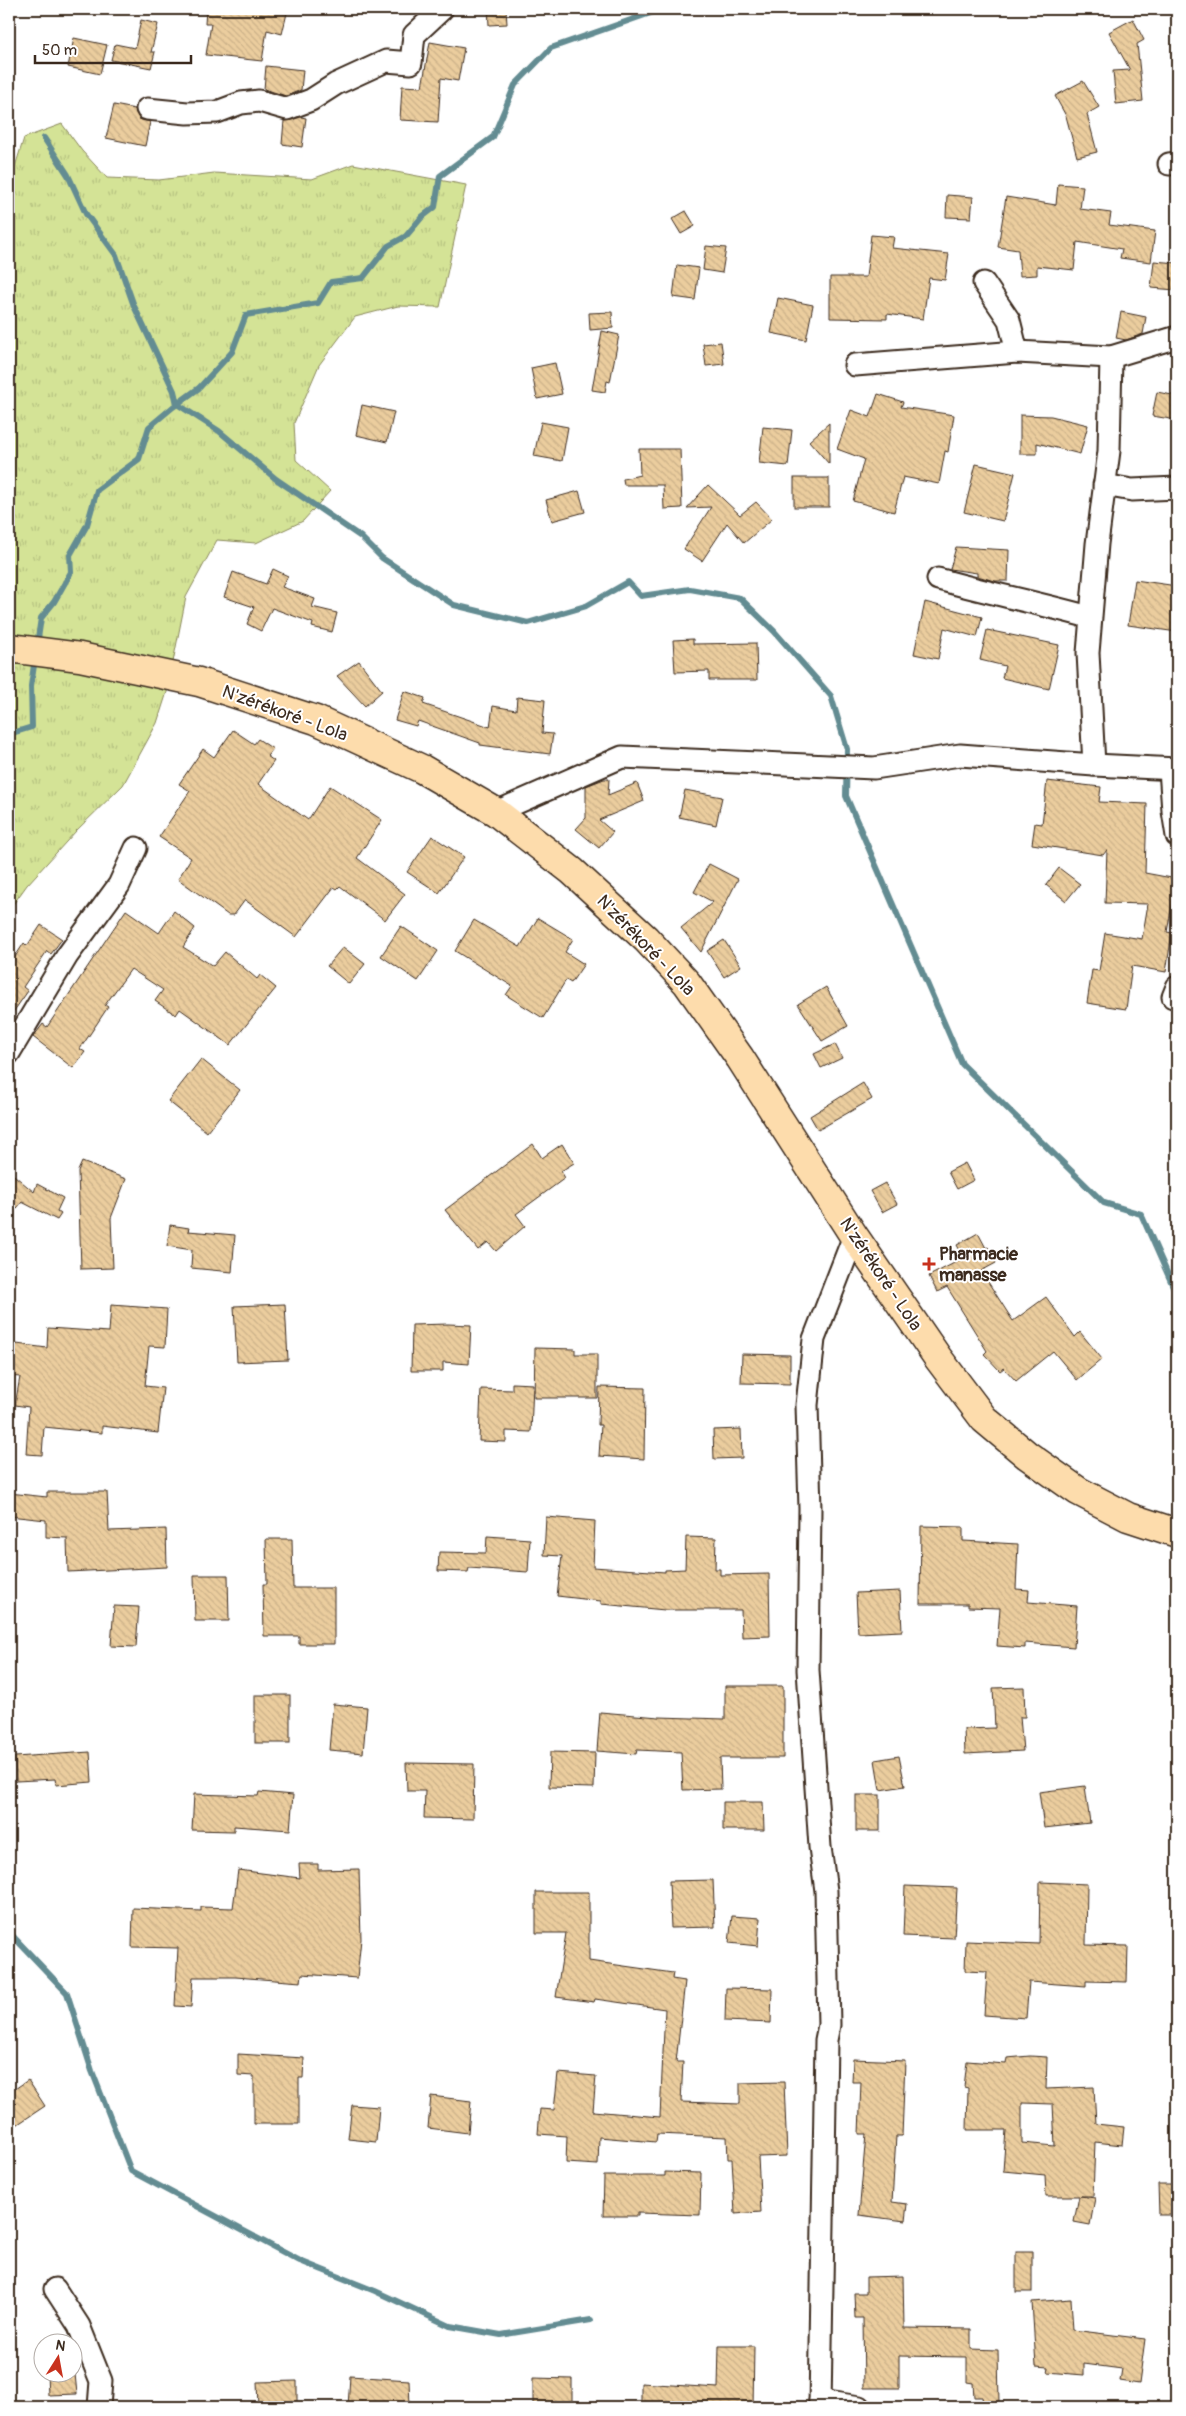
<svg xmlns="http://www.w3.org/2000/svg" width="1186" height="2416" font-family="Pangolin,sans-serif">
	<style>
		.grass { fill: url(#grass-tufts); stroke: #88865a }
		.lines { fill: none; stroke-linecap: round; stroke-linejoin: round }
		.stream { stroke: #648c92; stroke-width: 6 }
		.building { fill: url(#building-back-hatch); stroke: #3b2a1e; fill-rule: evenodd }
		.minor-casing { stroke: #3b2a1e; stroke-width: 25 }
		.highway-casing { stroke: #3b2a1e; stroke-width: 31 }
		.minor { stroke: #fff; stroke-width: 21 }
		.highway { stroke: #fddcac; stroke-width: 28 }
		.poi-dot { fill: #c8321e; stroke: #fff; stroke-width: 2 }
		.labels { text-anchor: middle; stroke-width: 4; stroke-linejoin: round; paint-order: stroke }
		.street-label { font-size: 18px; fill: #3b2a1e; stroke: #fff }
		.poi-label { font-size: 18px; font-weight: bold; fill: #3b2a1e; stroke: #fff; text-anchor: start }
	</style>
	<defs>
		<pattern id="grass-tufts" width="24" height="20" patternUnits="userSpaceOnUse" patternTransform="scale(1.25)"><rect width="24" height="20" fill="#d4e396"/><path d="M3 7l-1-3M5 7V3M7 7l1-3M15 17l-1-3M17 17v-4M19 17l1-3" fill="none" stroke="#b7c381"/></pattern>
		<pattern id="building-back-hatch" width="6" height="6" patternUnits="userSpaceOnUse" patternTransform="scale(1.25)"><rect width="6" height="6" fill="#ebcd9e"/><path d="M-1 5l2 2M0 0l6 6M5-1l2 2" fill="none" stroke="#cab088"/></pattern>
	</defs>
	<rect width="100%" height="100%" fill="#fff"/>
	<filter id="ink" filterUnits="userSpaceOnUse"><feTurbulence type="fractalNoise" baseFrequency=".02" numOctaves="2"/><feDisplacementMap in="SourceGraphic" scale="10" xChannelSelector="R" yChannelSelector="G"/><feConvolveMatrix kernelMatrix="1 2 1 2 8 2 1 2 1" color-interpolation-filters="sRGB"/></filter>
	<g filter="url(#ink)">
		<polygon class="grass" points="62,124 82,151 107,178 159,180 214,173 312,179 353,164 466,185 440,307 398,306 355,317 319,365 294,423 296,460 330,491 303,521 256,543 217,540 186,597 167,692 157,723 123,785 76,831 27,885 9,910 9,219 13,173 24,138"/>
		<g class="lines">
			<g class="stream">
				<polyline points="44,138 68,175 86,214 116,255 134,306 174,391 177,404 219,431 276,479 361,537 382,558 454,605 528,623 586,606 628,582 641,596 690,589 740,598 774,631 831,696 847,749 846,796 962,1064 1104,1203 1141,1214 1177,1295"/>
				<polyline points="37,645 41,618 54,602 71,572 70,555 87,525 97,490 139,459 149,427 173,407 199,388 232,352 246,315 318,303 331,282 363,278 388,246 406,236 422,217 435,207 440,176 493,137 515,85 551,48 662,9"/>
				<polyline points="9,734 32,727 31,686 35,658"/>
				<polyline points="9,1932 67,1993 92,2071 131,2171 300,2261 375,2291 450,2326 501,2335 591,2320"/>
			</g>
		</g>
		<g class="building">
			<polygon points="206,9 288,9 282,34 267,30 262,61 206,55 211,24 205,24"/>
			<polygon points="488,9 506,9 507,24 489,25"/>
			<polygon points="1133,19 1144,40 1137,44 1143,101 1116,104 1113,71 1130,70 1109,32"/>
			<polygon points="141,20 158,24 151,52 155,52 151,68 111,60 115,44 135,48"/>
			<polygon points="74,38 107,45 100,74 68,67"/>
			<polygon points="430,42 464,48 458,81 441,78 438,122 400,120 402,86 422,87"/>
			<polygon points="266,66 303,70 301,90 286,96 264,89"/>
			<polygon points="1083,81 1099,107 1087,114 1097,152 1077,157 1066,116 1055,96"/>
			<polygon points="114,105 135,109 139,119 150,122 145,146 106,138"/>
			<polygon points="301,117 306,118 302,147 282,144 284,121"/>
			<polygon points="1058,184 1083,186 1080,209 1111,213 1109,225 1155,231 1151,262 1120,258 1122,249 1077,242 1074,270 1037,266 1037,275 1020,276 1018,250 998,247 1006,197 1056,205"/>
			<polygon points="947,195 973,197 971,218 946,217"/>
			<polygon points="686,211 695,226 681,234 672,219"/>
			<polygon points="871,235 894,237 892,248 949,254 945,280 929,278 923,319 887,314 887,319 830,318 830,277 866,277"/>
			<polygon points="706,246 726,248 722,273 703,270"/>
			<polygon points="1154,261 1177,263 1176,290 1151,288"/>
			<polygon points="677,265 699,268 695,300 673,297"/>
			<polygon points="778,298 813,305 806,340 771,333"/>
			<polygon points="612,312 613,328 590,330 589,313"/>
			<polygon points="1121,312 1146,317 1143,334 1126,340 1116,338"/>
			<polygon points="602,331 619,335 610,382 607,381 605,392 592,390"/>
			<polygon points="721,342 724,364 706,366 703,344"/>
			<polygon points="555,363 562,394 537,399 531,368"/>
			<polygon points="1157,392 1177,396 1177,420 1152,416"/>
			<polygon points="878,394 903,402 901,407 954,415 948,452 945,451 939,484 903,477 894,512 853,501 864,459 837,449 851,410 870,417"/>
			<polygon points="362,405 394,412 387,442 356,435"/>
			<polygon points="1020,415 1051,416 1088,425 1080,454 1037,443 1037,454 1020,454"/>
			<polygon points="541,422 568,427 562,461 534,456"/>
			<polygon points="829,423 829,464 809,441"/>
			<polygon points="763,427 792,430 788,466 759,463"/>
			<polygon points="639,449 680,449 682,508 664,509 663,485 624,485 623,479 640,475"/>
			<polygon points="976,464 1015,473 1003,521 964,512"/>
			<rect x="794" y="478" width="35" height="29"/>
			<polygon points="708,485 740,515 756,502 772,519 744,543 727,523 702,561 684,549 711,507 687,508"/>
			<polygon points="579,491 585,512 552,521 546,500"/>
			<polygon points="956,547 1009,550 1008,581 995,581 977,576 977,573 950,569"/>
			<polygon points="273,569 288,576 282,587 315,599 312,607 337,613 332,632 312,627 313,623 272,608 261,631 247,624 254,607 224,597 233,572 266,584"/>
			<polygon points="1135,580 1177,586 1177,632 1128,625"/>
			<polygon points="925,602 982,617 977,637 944,628 938,659 914,654"/>
			<polygon points="987,630 1059,645 1049,689 1002,678 1005,666 980,660"/>
			<polygon points="693,639 693,644 756,643 757,680 709,680 709,671 675,672 673,640"/>
			<polygon points="359,661 382,691 365,706 337,676"/>
			<polygon points="404,691 425,698 423,704 490,727 493,706 516,710 517,697 545,700 542,733 553,734 550,754 480,745 480,743 418,721 416,726 395,720"/>
			<polygon points="233,730 254,744 258,739 273,749 267,756 274,761 258,784 308,820 330,786 382,820 357,858 405,894 385,920 340,886 337,889 334,887 296,937 245,900 234,915 228,915 178,879 191,858 159,837 190,791 179,784 203,749 214,757"/>
			<polygon points="604,779 609,779 608,795 637,783 644,801 599,820 613,832 599,848 576,829 586,818 586,786"/>
			<polygon points="1047,781 1101,787 1099,802 1147,804 1145,873 1177,879 1167,932 1172,933 1166,972 1132,966 1126,1009 1087,1003 1092,970 1099,971 1105,933 1142,939 1148,904 1105,903 1107,850 1103,855 1032,844 1035,823 1042,824"/>
			<polygon points="685,790 722,797 716,825 679,817"/>
			<polygon points="432,836 464,857 439,893 407,872"/>
			<polygon points="709,864 738,879 701,952 681,928 713,902 694,892"/>
			<polygon points="1059,868 1080,884 1066,901 1046,885"/>
			<polygon points="126,910 159,933 174,911 195,928 183,947 213,966 225,952 257,979 260,975 276,988 230,1045 180,1009 176,1015 155,1001 163,990 131,969 105,1005 108,1007 80,1049 85,1052 73,1068 33,1037 43,1024 47,1027"/>
			<polygon points="538,918 573,939 565,952 584,964 571,983 566,980 543,1018 506,995 512,986 455,951 474,920 520,947"/>
			<polygon points="41,925 62,939 51,954 47,951 23,987 28,991 9,1018 9,966 24,943 27,946"/>
			<polygon points="401,926 438,951 418,981 381,956"/>
			<polygon points="724,940 741,966 724,977 707,951"/>
			<polygon points="343,947 365,964 349,984 327,966"/>
			<polygon points="826,987 848,1026 822,1041 798,1004"/>
			<polygon points="835,1044 842,1058 821,1068 814,1054"/>
			<polygon points="201,1059 240,1090 207,1132 168,1101"/>
			<polygon points="863,1083 872,1099 818,1130 810,1116"/>
			<polygon points="533,1144 542,1158 562,1144 574,1163 561,1171 565,1178 516,1214 525,1226 496,1251 488,1242 478,1250 445,1210"/>
			<polygon points="82,1162 126,1179 111,1218 113,1268 81,1269 78,1171"/>
			<polygon points="965,1163 974,1180 957,1189 948,1172"/>
			<polygon points="9,1171 34,1192 37,1184 63,1198 57,1211 61,1214 57,1220 22,1202 9,1218"/>
			<polygon points="885,1183 897,1204 882,1212 870,1191"/>
			<polygon points="170,1225 189,1228 188,1231 235,1235 232,1272 191,1268 192,1250 167,1246"/>
			<polygon points="978,1233 986,1248 988,1247 996,1263 981,1271 1013,1321 1046,1297 1075,1337 1080,1332 1102,1359 1077,1380 1053,1351 1016,1381 1004,1368 1000,1371 984,1354 987,1351 947,1287 937,1292 929,1276 964,1258 957,1245"/>
			<polygon points="285,1304 288,1360 237,1362 234,1306"/>
			<polygon points="111,1305 167,1309 165,1347 149,1346 145,1386 163,1388 158,1433 102,1426 102,1433 44,1427 42,1455 26,1454 29,1407 15,1405 20,1377 9,1376 9,1343 47,1348 48,1328 109,1332"/>
			<polygon points="448,1324 471,1325 469,1364 443,1362 443,1371 411,1371 412,1325"/>
			<polygon points="535,1348 575,1349 575,1354 597,1354 597,1398 534,1398"/>
			<polygon points="742,1354 790,1355 790,1384 741,1383"/>
			<polygon points="512,1383 533,1384 531,1432 506,1431 506,1442 479,1441 481,1389 512,1390"/>
			<polygon points="599,1387 645,1388 644,1459 599,1456 601,1425 598,1425"/>
			<polygon points="741,1429 742,1458 714,1459 713,1430"/>
			<polygon points="47,1492 107,1492 109,1531 166,1529 167,1567 68,1572 67,1538 46,1537 46,1520 9,1516 9,1493 47,1497"/>
			<polygon points="546,1517 595,1521 593,1567 665,1572 665,1570 685,1569 686,1537 716,1538 715,1569 720,1569 720,1575 769,1574 770,1636 742,1637 741,1610 665,1610 601,1604 601,1601 557,1596 562,1556 544,1555"/>
			<polygon points="921,1526 963,1527 963,1541 1018,1544 1016,1589 1029,1590 1028,1602 1077,1606 1074,1647 1025,1643 1025,1648 997,1646 1000,1608 968,1607 968,1604 920,1604"/>
			<polygon points="487,1536 530,1539 528,1572 469,1568 468,1572 438,1571 439,1552 486,1553"/>
			<polygon points="266,1539 292,1539 293,1588 334,1588 334,1644 299,1644 299,1636 264,1636 263,1584 267,1584"/>
			<polygon points="194,1575 228,1575 229,1621 195,1621"/>
			<polygon points="900,1591 902,1631 858,1633 856,1593"/>
			<polygon points="114,1606 139,1607 136,1647 111,1646"/>
			<polygon points="725,1686 783,1686 783,1758 720,1758 721,1789 683,1790 681,1752 637,1750 636,1754 597,1751 600,1712 659,1717 725,1719"/>
			<polygon points="1024,1687 1025,1717 1020,1717 1023,1751 965,1754 964,1729 995,1728 993,1688"/>
			<rect x="255" y="1695" width="35" height="48"/>
			<polygon points="333,1704 367,1707 363,1753 329,1750"/>
			<polygon points="90,1752 92,1782 56,1785 55,1779 16,1781 15,1757"/>
			<polygon points="550,1752 595,1753 594,1788 549,1787"/>
			<polygon points="899,1756 905,1786 880,1790 875,1760"/>
			<polygon points="406,1763 474,1764 473,1819 424,1818 425,1791 407,1791"/>
			<polygon points="1085,1786 1090,1823 1044,1828 1039,1792"/>
			<polygon points="259,1792 293,1795 290,1830 234,1826 234,1831 192,1830 194,1794 258,1796"/>
			<rect x="856" y="1795" width="24" height="36"/>
			<polygon points="723,1802 763,1802 764,1830 723,1830"/>
			<polygon points="299,1864 318,1864 318,1870 359,1869 361,1939 357,1978 302,1974 301,1982 235,1977 193,1977 191,2007 175,2006 178,1948 132,1947 133,1908 201,1911 201,1907 233,1908 238,1870 300,1878"/>
			<polygon points="713,1880 715,1927 671,1928 669,1881"/>
			<polygon points="1040,1882 1087,1884 1086,1945 1128,1946 1127,1982 1086,1981 1086,1986 1029,1982 1026,2018 984,2015 987,1972 965,1971 966,1941 1039,1944"/>
			<polygon points="905,1886 957,1888 954,1938 903,1936"/>
			<polygon points="536,1892 589,1892 589,1961 673,1973 672,1979 685,1981 676,2062 683,2062 681,2102 740,2104 740,2083 784,2082 787,2156 758,2157 761,2212 735,2214 732,2159 728,2159 727,2137 657,2134 656,2142 599,2137 598,2165 566,2163 567,2136 538,2134 540,2109 554,2110 558,2073 596,2076 593,2111 660,2117 665,2009 595,1999 594,2002 556,1997 566,1933 536,1933"/>
			<polygon points="732,1916 760,1918 758,1946 729,1943"/>
			<polygon points="726,1988 772,1989 771,2023 725,2021"/>
			<polygon points="238,2054 304,2058 303,2078 299,2078 299,2124 254,2124 254,2076 238,2075"/>
			<path d="M1030,2056L1047,2057L1046,2089L1094,2087L1096,2124L1124,2127L1122,2145L1095,2142L1093,2196H1080L1095,2198L1090,2225L1074,2222L1079,2196H1046L1045,2175L1003,2171L1006,2130H967L968,2088L964,2087L967,2061L1006,2064L1007,2058ZM1022,2103L1053,2104L1055,2146L1022,2143Z"/>
			<polygon points="853,2059 905,2061 902,2136 896,2136 892,2202 907,2204 905,2221 859,2215 866,2134 859,2134 861,2082 852,2082"/>
			<polygon points="28,2080 45,2106 15,2126 9,2117 9,2093"/>
			<polygon points="431,2096 471,2101 468,2133 428,2128"/>
			<polygon points="352,2105 379,2107 376,2142 348,2139"/>
			<polygon points="665,2172 701,2173 700,2215 638,2213 638,2216 603,2216 604,2176 665,2176"/>
			<polygon points="1158,2184 1177,2184 1177,2215 1159,2215"/>
			<rect x="1016" y="2252" width="16" height="40"/>
			<polygon points="903,2276 904,2328 971,2329 971,2349 998,2350 999,2404 983,2404 982,2397 974,2397 973,2383 967,2382 967,2357 899,2356 899,2388 864,2388 863,2318 855,2318 854,2293 866,2293 866,2277"/>
			<polygon points="1071,2299 1073,2330 1145,2339 1139,2384 1120,2381 1122,2369 1084,2364 1084,2375 1047,2372 1048,2367 1036,2366 1032,2302"/>
			<polygon points="719,2346 754,2346 753,2407 641,2407 641,2383 718,2388"/>
			<polygon points="47,2374 75,2374 77,2394 48,2395"/>
			<polygon points="350,2376 409,2380 410,2407 348,2407"/>
			<polygon points="533,2378 572,2379 572,2407 533,2407"/>
			<polygon points="297,2381 297,2407 258,2407 257,2382"/>
		</g>
		<g class="lines">
			<defs>
				<g id="minor">
					<polyline points="147,109 187,113 217,112 241,103 259,101 287,109 311,100 336,84 386,61 411,63 414,35 442,9"/>
					<polyline points="1169,164 1177,163"/>
					<polyline points="984,283 1009,320 1017,352"/>
					<polyline points="855,365 1017,352 1111,357 1177,337"/>
					<polyline points="1104,485 1132,490 1177,488"/>
					<path d="M938,579C988,593 1039,603 1089,617"/>
					<polyline points="1094,765 1088,653 1097,544 1109,451 1111,357"/>
					<polyline points="1170,769 1173,811 1177,836"/>
					<polyline points="496,812 622,757 874,768 960,755 1094,765 1177,769"/>
					<polyline points="1173,997 1177,987"/>
					<polyline points="9,1053 67,956 119,885 136,848"/>
					<polyline points="55,2289 79,2326 101,2381 99,2407"/>
					<polyline points="820,2401 860,2407"/>
					<polyline points="820,2407 826,2040 829,2025 826,1891 820,1847 808,1670 810,1509 807,1405 814,1339 854,1236"/>
				</g>
				<polyline id="highway" points="9,648 80,657 199,682 316,720 422,769 496,812 572,871 646,939 687,983 740,1058 854,1236 938,1358 984,1419 1027,1455 1078,1491 1128,1517 1177,1533"/>
			</defs>
			<use href="#minor" class="minor-casing"/>
			<use href="#highway" class="highway-casing"/>
			<use href="#minor" class="minor"/>
			<use href="#highway" class="highway"/>
		</g>
	</g>
	<path class="poi-dot" d="M926.5 1256.5h5v5h5v5h-5v5h-5v-5h-5v-5h5z"/>
	<g class="labels">
		<g class="street-label">
			<text transform="translate(285 713) rotate(20)" y="6">N'zérékoré - Lola</text>
			<text transform="translate(646 945) rotate(46)" y="6">N'zérékoré - Lola</text>
			<text transform="translate(881 1274) rotate(56)" y="6">N'zérékoré - Lola</text>
		</g>
		<g class="poi-label">
			<text x="939" y="1260">Pharmacie<tspan x="939" dy="21">manasse</tspan></text>
		</g>
	</g>
	<rect width="1186" height="2416" fill="none" stroke="#fff" stroke-width="30"/>
	<rect x="15" y="15" width="1156" height="2386" fill="none" stroke="#3b2a1e" stroke-width="2" filter="url(#ink)"/>
	<g transform="translate(58 2358) rotate(11)"><circle r="24" fill="#ffffff" stroke="#b1aaa5"/>
	<path d="M0-4L9 19L0 12L-9 19Z" fill="#c8321e"/>
	<text y="-8" font-size="14" font-weight="bold" text-anchor="middle" fill="#3b2a1e">N</text>
	</g>
	<path d="M35 55v8h156v-8" fill="none" stroke="#3b2a1e" stroke-width="2.5"/>
	<text x="42" y="55" font-size="15" fill="#3b2a1e" stroke="#ffffff" stroke-width="4" paint-order="stroke">50 m</text>
</svg>
